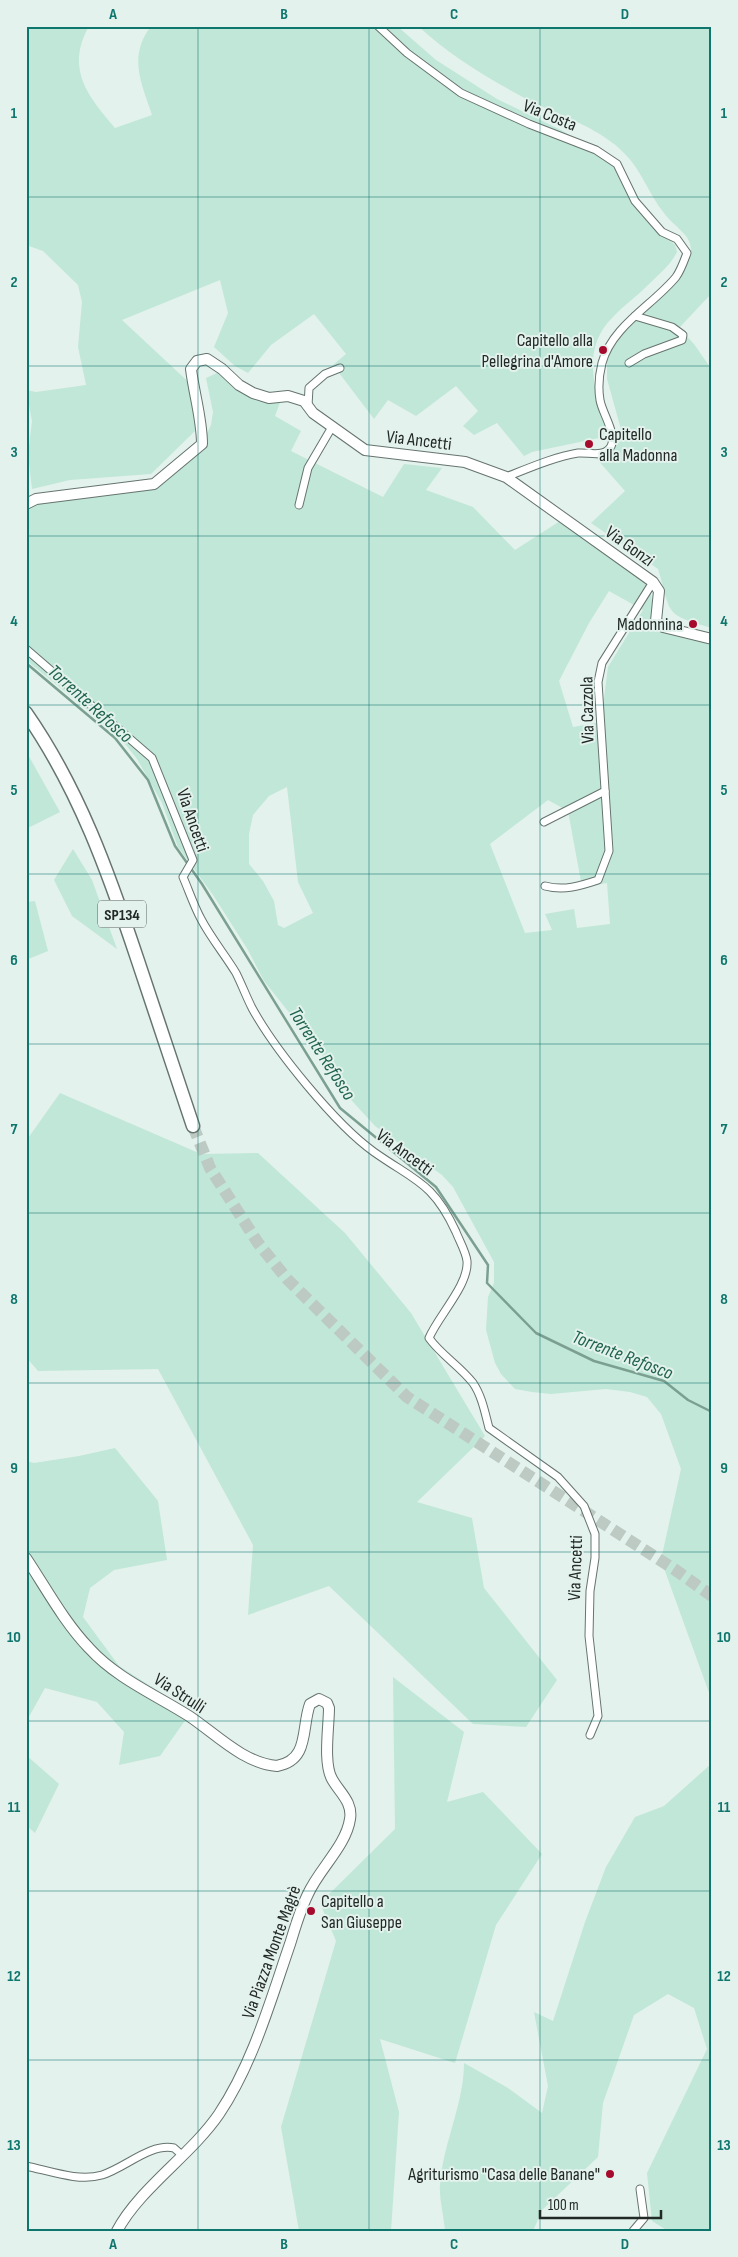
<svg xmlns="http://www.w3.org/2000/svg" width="738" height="2257" font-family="'Sofia Sans Condensed',sans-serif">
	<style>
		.green { fill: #c1e7d8; fill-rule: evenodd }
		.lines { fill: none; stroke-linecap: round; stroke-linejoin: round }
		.stream { stroke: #7ba091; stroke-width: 2.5 }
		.highway-tunnel { stroke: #bdcac4; stroke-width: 12; stroke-dasharray: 12 6; stroke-linecap: butt }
		.street-casing { stroke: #66746e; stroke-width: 9 }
		.secondary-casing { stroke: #66746e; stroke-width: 12 }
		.highway-casing { stroke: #66746e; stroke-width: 15 }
		.street { stroke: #fff; stroke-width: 7 }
		.secondary { stroke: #fff; stroke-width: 10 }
		.highway { stroke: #fff; stroke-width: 12 }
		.grid { fill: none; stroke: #0f766e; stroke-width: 1; stroke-opacity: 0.55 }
		.poi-dot { fill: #a60b2e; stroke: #e3f2ec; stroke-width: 2 }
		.labels { text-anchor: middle; stroke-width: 4; stroke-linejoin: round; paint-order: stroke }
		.shield { fill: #e3f2ec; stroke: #5d6561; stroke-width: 1 }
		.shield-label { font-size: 16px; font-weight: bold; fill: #232926 }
		.street-label { font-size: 18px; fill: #232926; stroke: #e3f2ec }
		.poi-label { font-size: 18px; fill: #232926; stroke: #e3f2ec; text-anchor: end }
		.water-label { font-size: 19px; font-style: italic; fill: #21644f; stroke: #e3f2ec }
		.neatline { fill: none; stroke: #0f766e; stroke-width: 2 }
		.grid-label { font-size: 16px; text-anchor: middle; font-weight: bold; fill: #0f766e }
	</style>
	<rect width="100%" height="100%" fill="#e3f2ec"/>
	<g class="green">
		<path d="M26,26H89C65,69 88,96 115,128L152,115C141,82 128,57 151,26H397L436,60L497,99L563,131L613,162L654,224L675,245L677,252C670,266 657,276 647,286C636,297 623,306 613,317C579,350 596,393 607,431L606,434L599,435V438L532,452L524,456L497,423L474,435L463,426L478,411L456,386L416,416L388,400L374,419L333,365L346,354L314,314L271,345L248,373L235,366L214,347L228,313L220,280L122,320L196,389L200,422L195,431L151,474L70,480L32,489L28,454L32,421L26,390L36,392L86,385L78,347L82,302L78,285L43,251L26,245Z"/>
		<path d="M418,26H712V293L679,328L694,344L712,370V628C663,614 672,615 658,569L591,523L625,491L596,458C610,456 618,447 622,433L607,379V357L615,337L686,266C701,237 678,232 664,213C649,195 641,169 624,153C602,130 567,118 539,105C498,85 451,57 418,26Z"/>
		<path d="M219,372L257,398L281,400L275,416L301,431L291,451L383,497L404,464L442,468L426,490L473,507L515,550L560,521L649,582L655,619L712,642V1701L661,1560L681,1469L661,1414L647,1397L630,1392L606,1389L551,1394L532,1392L515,1389L501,1374L495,1363L486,1330L488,1297L494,1283V1262L453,1187L442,1175L375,1126L344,1092L319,1050L264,981L248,950L213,895L178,847L162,803L137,759L126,745L89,711L26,660V504L149,487L205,437L211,425L213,412L206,378ZM609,591L643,610L608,667L601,722L573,727L559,681L589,623ZM287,787L298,882L313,913L284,928L278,925L274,901L263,881L249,864V834L253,815L269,796ZM548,800L568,811L582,887L607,883L610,924L577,928L574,909L545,914L552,930L525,933L490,844Z"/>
		<polygon points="26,751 60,812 26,829"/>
		<polygon points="73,849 92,880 117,949 72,916 54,880"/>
		<polygon points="35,901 48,951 26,960 26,902"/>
		<polygon points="60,1093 201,1154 258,1153 345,1233 411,1313 485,1436 417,1502 472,1518 484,1588 557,1680 526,1727 473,1724 329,1586 248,1615 253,1545 158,1369 38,1371 26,1357 26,1141"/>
		<polygon points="115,1448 158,1501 167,1560 114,1570 90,1588 83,1617 119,1666 191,1712 160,1756 119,1765 124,1732 97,1702 45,1688 26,1722 26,1461 34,1463 79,1456"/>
		<polygon points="393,1677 464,1732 447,1802 483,1792 542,1854 496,1925 455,2063 380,2039 399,2112 391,2231 299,2231 281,2127 336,1941 320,1903 395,1829"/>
		<polygon points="26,1755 59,1784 35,1833 26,1825"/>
		<path d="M712,1760V2231H668L652,2221L647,2173L707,2049L694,2008L668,1994L634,2015L603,2103L598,2157L542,2210L533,2231H445C444,2216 439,2199 440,2185C443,2143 464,2104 464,2063L508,2088L542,2113L548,2086L534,2012L553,2021L585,1922L606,1867L635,1817L664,1806L711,1764Z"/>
	</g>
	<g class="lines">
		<polyline class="stream" points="26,663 115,738 148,780 175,846 202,884 340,1108 436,1187 488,1265 487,1283 536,1333 594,1361 664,1381 688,1400 712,1412"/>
		<polyline class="highway-tunnel" points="193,1126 210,1168 258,1243 287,1279 407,1397 674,1569 712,1596"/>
		<defs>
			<g id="street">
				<path d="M378,26L407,53L461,93L529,124L596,150L617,164L635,201L662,232L677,239L687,253C684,261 681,270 676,277C653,305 612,326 602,363C599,375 598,388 600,400C602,414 621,439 608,450C601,457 587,452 578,453C554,457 529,468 506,477"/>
				<polyline points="629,363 644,354 682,340 683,335 672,327 635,316"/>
				<polyline points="308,406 309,388 325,374 340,368"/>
				<polyline points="299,505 308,468 332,427"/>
				<path d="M26,649L152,758L193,860L183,877C189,891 194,906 201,919C211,938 225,955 236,973C242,985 246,996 252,1008C275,1050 335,1124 374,1152C415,1181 433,1182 456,1232C459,1240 466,1252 467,1261C469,1285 438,1316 429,1338C441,1355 460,1366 473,1383C482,1396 485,1413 489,1428L558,1477L584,1506L595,1534V1558L590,1591L589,1636L598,1716L590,1735"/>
				<polyline points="544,822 605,791"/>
				<path d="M545,886C564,891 580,886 598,880L609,851L598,682L602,663L653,582"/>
				<path d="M26,2166C50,2171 79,2182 102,2175C125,2168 150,2143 174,2148L183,2156"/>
				<polyline points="633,2231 644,2218 640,2189"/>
			</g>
			<g id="secondary">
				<path d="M26,504L36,499L154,484L202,444C202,419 194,394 191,369L197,361L207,359L222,369L239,385L253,393L269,398L288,396L304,401L313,413L365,450L465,462L506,477L653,582L659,591L656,621L663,627L712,639"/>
				<path d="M26,1558C46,1588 64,1622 89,1648C116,1678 156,1695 189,1716C216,1734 243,1763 277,1766C310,1760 301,1728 310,1704L319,1699L327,1703L329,1708C329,1726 323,1763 332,1779C339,1792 353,1802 350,1819C346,1846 319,1869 308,1894C300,1910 295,1928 290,1944C270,2002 253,2063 219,2114C191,2155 139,2189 117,2231"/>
			</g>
			<path id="highway" d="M26,713C79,789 109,874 138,961C156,1016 175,1071 193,1126"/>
		</defs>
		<use href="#street" class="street-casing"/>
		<use href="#secondary" class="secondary-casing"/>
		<use href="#highway" class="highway-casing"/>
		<use href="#street" class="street"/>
		<use href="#secondary" class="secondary"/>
		<use href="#highway" class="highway"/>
	</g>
	<path class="grid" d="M198,26V2231M369,26V2231M540,26V2231M26,197H712M26,366H712M26,536H712M26,705H712M26,874H712M26,1044H712M26,1213H712M26,1383H712M26,1552H712M26,1721H712M26,1891H712M26,2060H712"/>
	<g class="poi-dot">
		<circle cx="603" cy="350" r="5"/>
		<circle cx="589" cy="444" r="5"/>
		<circle cx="693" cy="624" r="5"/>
		<circle cx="311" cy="1911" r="5"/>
		<circle cx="610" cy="2174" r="5"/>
	</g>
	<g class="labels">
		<rect class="shield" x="98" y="900.5" width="48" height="27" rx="4"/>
		<g class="shield-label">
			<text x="122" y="920">SP134</text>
		</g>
		<g class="street-label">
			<text transform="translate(550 115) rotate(22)" y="6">Via Costa</text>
			<text transform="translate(419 440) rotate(7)" y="6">Via Ancetti</text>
			<text transform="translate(630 546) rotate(36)" y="6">Via Gonzi</text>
			<text transform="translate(587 710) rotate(-91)" y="6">Via Cazzola</text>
			<text transform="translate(193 820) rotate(71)" y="6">Via Ancetti</text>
			<text transform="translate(405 1152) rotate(36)" y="6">Via Ancetti</text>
			<text transform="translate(575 1568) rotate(-88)" y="6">Via Ancetti</text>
			<text transform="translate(180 1693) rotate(33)" y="6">Via Strulli</text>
			<text transform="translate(271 1952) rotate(-70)" y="6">Via Piazza Monte Magrè</text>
		</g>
		<g class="poi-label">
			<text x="593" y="346">Capitello alla<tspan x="593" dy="21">Pellegrina d'Amore</tspan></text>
			<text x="599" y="440" text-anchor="start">Capitello<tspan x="599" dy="21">alla Madonna</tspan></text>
			<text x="683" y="630">Madonnina</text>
			<text x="321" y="1907" text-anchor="start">Capitello a<tspan x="321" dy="21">San Giuseppe</tspan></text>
			<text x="600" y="2180">Agriturismo "Casa delle Banane"</text>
		</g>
		<g class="water-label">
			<text transform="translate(91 703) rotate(42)" y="7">Torrente Refosco</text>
			<text transform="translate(323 1053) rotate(57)" y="7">Torrente Refosco</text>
			<text transform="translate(623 1354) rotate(21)" y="7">Torrente Refosco</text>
		</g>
	</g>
	<rect width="738" height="2257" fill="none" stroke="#e3f2ec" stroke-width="55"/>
	<path d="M540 2210v8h121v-8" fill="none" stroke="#232926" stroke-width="2.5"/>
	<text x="548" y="2210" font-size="15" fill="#232926" stroke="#e3f2ec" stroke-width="4" paint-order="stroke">100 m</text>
	<rect x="28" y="28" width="682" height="2202" class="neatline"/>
	<g class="grid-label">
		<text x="113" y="19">A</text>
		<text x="284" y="19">B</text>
		<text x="454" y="19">C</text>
		<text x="625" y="19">D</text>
		<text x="14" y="118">1</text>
		<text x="724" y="118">1</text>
		<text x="14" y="287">2</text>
		<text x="724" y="287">2</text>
		<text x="14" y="457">3</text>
		<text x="724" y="457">3</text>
		<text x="14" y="626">4</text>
		<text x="724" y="626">4</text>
		<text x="14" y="795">5</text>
		<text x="724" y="795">5</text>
		<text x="14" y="965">6</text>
		<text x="724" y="965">6</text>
		<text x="14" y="1134">7</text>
		<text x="724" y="1134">7</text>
		<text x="14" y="1304">8</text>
		<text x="724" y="1304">8</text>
		<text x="14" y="1473">9</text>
		<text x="724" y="1473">9</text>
		<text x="14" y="1642">10</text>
		<text x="724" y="1642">10</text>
		<text x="14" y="1812">11</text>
		<text x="724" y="1812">11</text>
		<text x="14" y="1981">12</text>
		<text x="724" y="1981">12</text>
		<text x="14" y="2150">13</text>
		<text x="724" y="2150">13</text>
		<text x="113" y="2249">A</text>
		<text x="284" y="2249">B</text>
		<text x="454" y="2249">C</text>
		<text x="625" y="2249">D</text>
	</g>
</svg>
